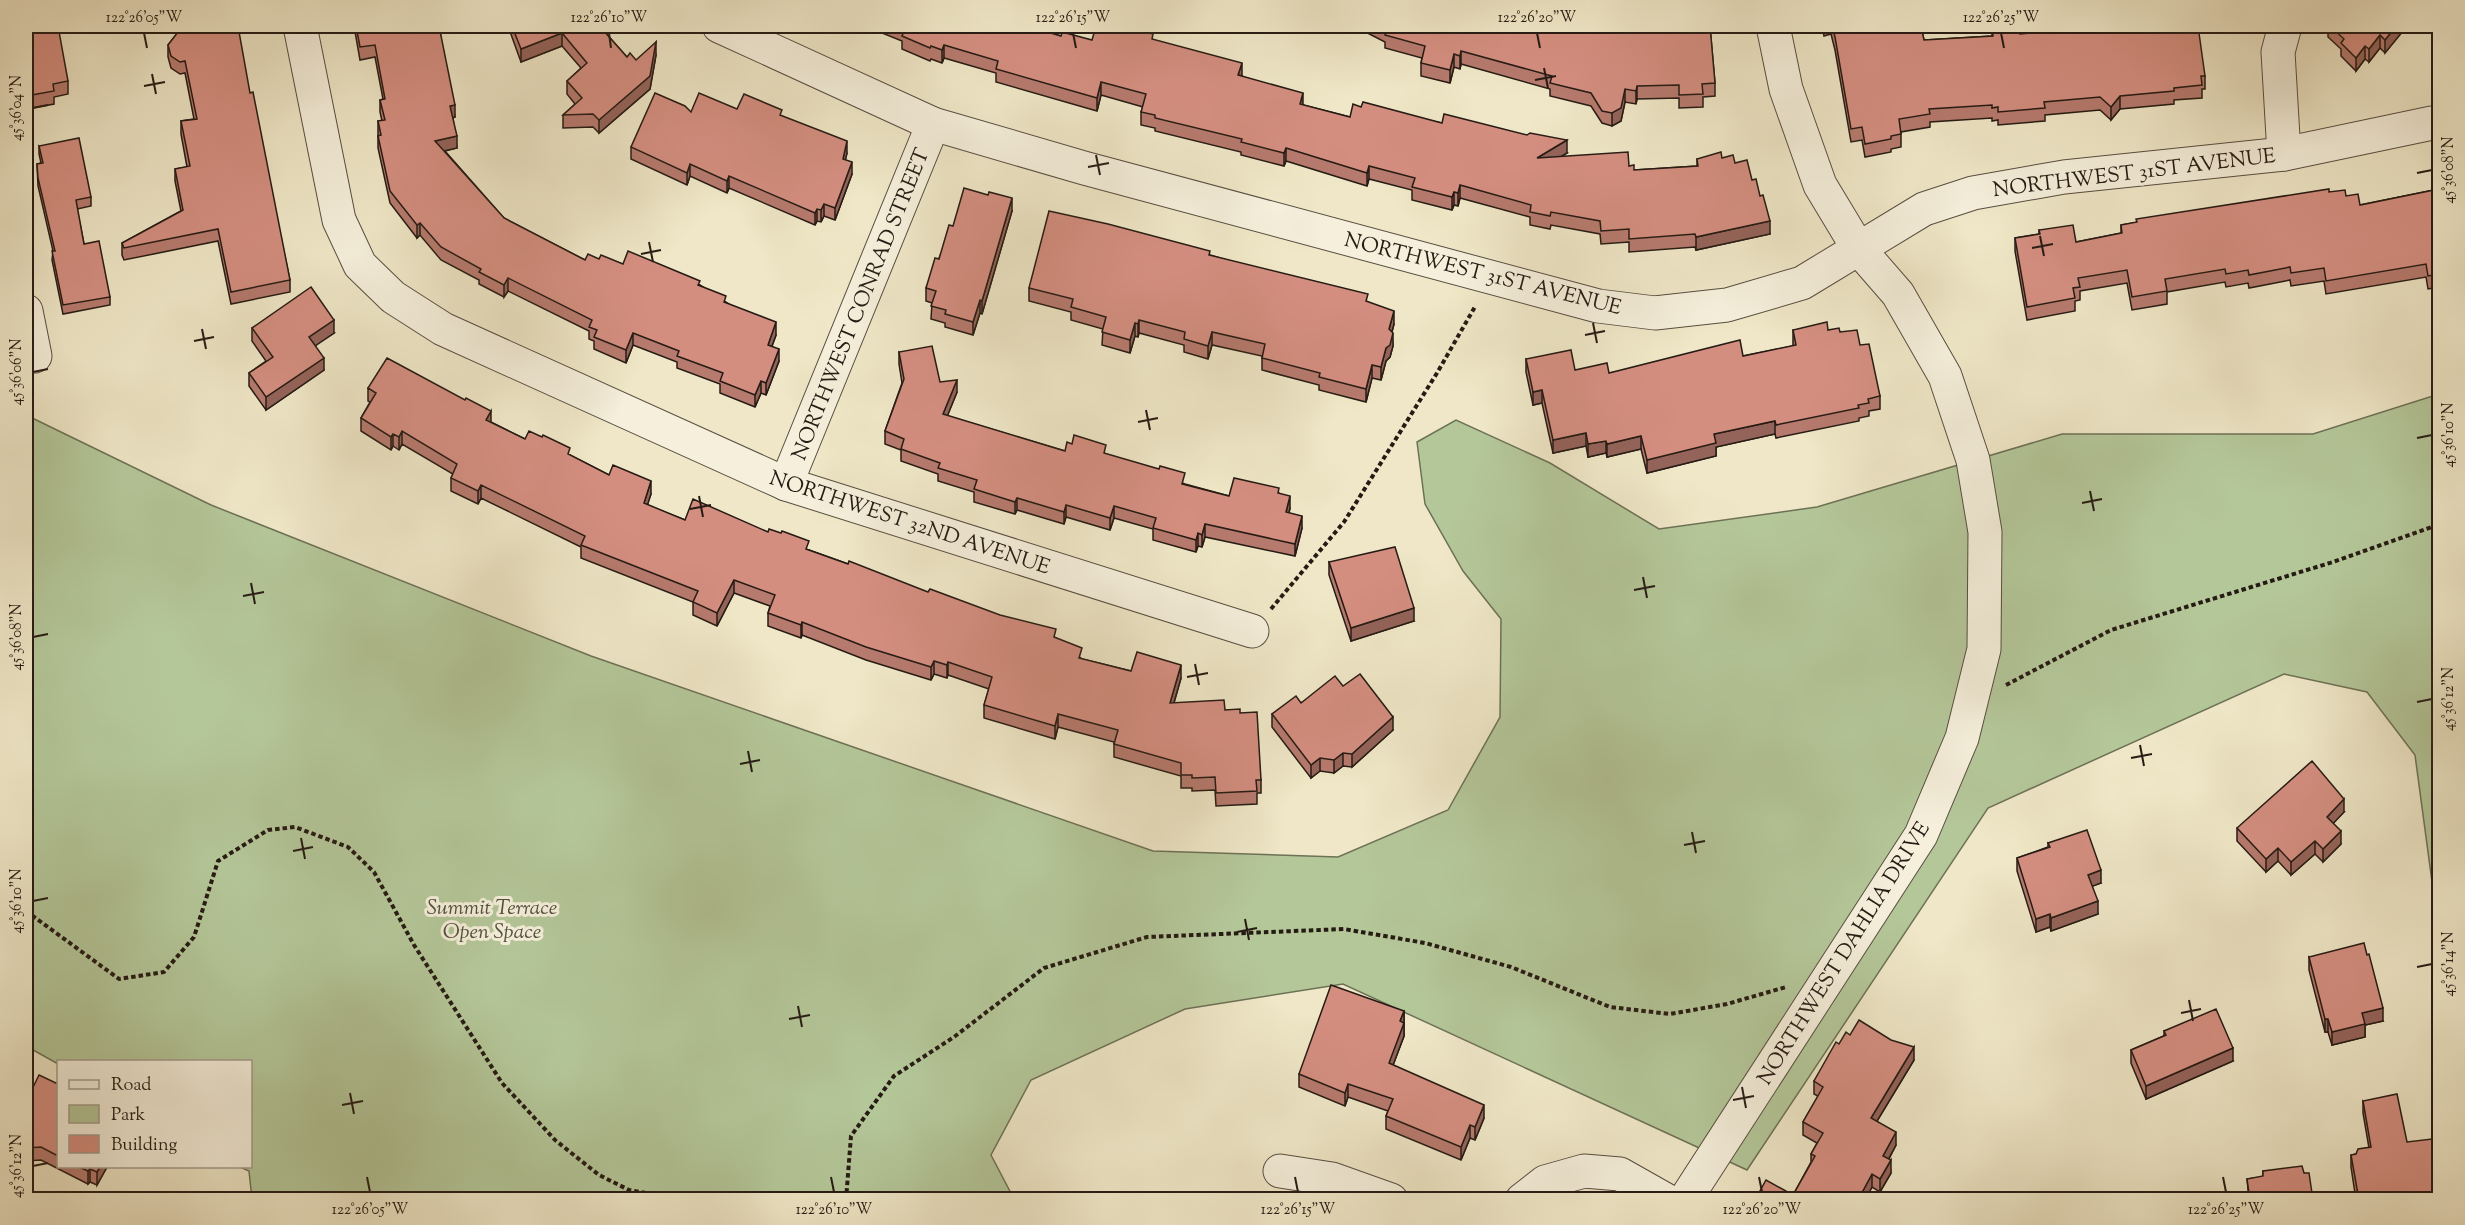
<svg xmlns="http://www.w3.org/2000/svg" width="2465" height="1225" font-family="'Sorts Mill Goudy',serif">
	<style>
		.green { fill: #b4c799; stroke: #6d7156; stroke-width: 1.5 }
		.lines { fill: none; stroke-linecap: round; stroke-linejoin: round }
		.minor-casing { stroke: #584e41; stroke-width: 35 }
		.path { stroke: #261b14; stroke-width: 4; stroke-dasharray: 4.5 3; stroke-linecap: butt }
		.minor { stroke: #f5efdb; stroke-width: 33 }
		.wall { fill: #b67a6e; stroke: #261b14; stroke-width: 1.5 }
		.shaded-wall { fill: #94635a; stroke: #261b14; stroke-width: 1.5 }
		.building { fill: #d48e80; stroke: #261b14; stroke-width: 1.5 }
		.ticks { fill: none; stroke: #261b14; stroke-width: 2 }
		.labels { text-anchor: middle; stroke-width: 6; stroke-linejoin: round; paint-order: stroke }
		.street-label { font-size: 21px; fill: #261b14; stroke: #f5efdb }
		.park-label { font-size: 21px; font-style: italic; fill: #514f3c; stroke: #f5efdb }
		.neatline { fill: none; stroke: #261b14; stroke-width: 2 }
		.ticks-label { font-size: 15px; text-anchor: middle; fill: #261b14 }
	</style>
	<rect width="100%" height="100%" fill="#efe7c7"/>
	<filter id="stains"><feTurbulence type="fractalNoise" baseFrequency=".00333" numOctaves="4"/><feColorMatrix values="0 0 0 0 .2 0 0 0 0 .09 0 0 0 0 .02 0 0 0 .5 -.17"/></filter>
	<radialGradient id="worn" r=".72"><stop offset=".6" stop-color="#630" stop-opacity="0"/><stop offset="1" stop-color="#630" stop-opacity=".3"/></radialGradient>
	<polygon class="green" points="2439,394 2439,934 2415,755 2367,692 2284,674 1988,808 1747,1170 1343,984 1185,1009 1031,1080 991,1155 1014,1199 252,1199 249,1171 240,1167 250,1166 250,1062 58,1062 58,1064 26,1046 26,415 211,505 591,656 1153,851 1338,857 1448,810 1500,717 1501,619 1463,571 1425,504 1417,442 1456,420 1550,463 1659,529 1817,507 2062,434 2313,434"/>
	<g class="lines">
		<defs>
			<g id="minor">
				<polyline points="300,26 339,220 360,265 393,297 443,329 786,484 1252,631"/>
				<polyline points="719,26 933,124 1084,168 1598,306 1655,313 1727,305 1802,283 1924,209 1973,193 2064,177 2284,154 2432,123"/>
				<polyline points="2284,154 2278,52 2285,26"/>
				<polyline points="26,311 35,356"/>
				<polyline points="786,484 933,124"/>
				<polyline points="1280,1171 1332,1179 1391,1200"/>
				<polyline points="1522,1200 1545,1182 1584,1171 1620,1174 1666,1200"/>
				<polyline points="1685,1200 1921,835 1962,738 1984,649 1985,532 1973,460 1945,376 1898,294 1858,248 1820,185 1786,89 1773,26"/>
			</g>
		</defs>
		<use href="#minor" class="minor-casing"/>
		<g class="path">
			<polyline points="1271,609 1344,522 1437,373 1476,305"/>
			<polyline points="2006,685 2111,630 2333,562 2440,524"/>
			<polyline points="26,911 119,979 164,972 194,937 218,861 268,830 295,827 348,847 374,872 414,945 502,1083 555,1140 599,1175 629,1190 688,1200"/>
			<polyline points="846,1200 851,1136 894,1076 954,1037 1044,968 1147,937 1344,929 1425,943 1511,967 1610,1007 1670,1014 1727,1004 1786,987"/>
		</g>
		<use href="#minor" class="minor"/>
	</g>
	<g class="wall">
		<polygon points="26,26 68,81 68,94 54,97 54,104 26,109"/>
		<polygon points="176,26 250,93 290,280 290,292 231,304 218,241 124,260 122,255 122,243 181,211 175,181 175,169 187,167 181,134 181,121 194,119 185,73 180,74 171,68 168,57 168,45 176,35"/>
		<polygon points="354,26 439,26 455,117 453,118 457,148 445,151 504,218 585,260 599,259 623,264 700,285 776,335 772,346 779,361 766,395 761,393 755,407 720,393 720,384 677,368 677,362 633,345 626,363 594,349 594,341 589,339 589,331 508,291 504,297 479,284 479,280 441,260 420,235 417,238 390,203 378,148 378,121 382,121 380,112 380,100 383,99 375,57 360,60"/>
		<polygon points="508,26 601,26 603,30 627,57 636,60 656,55 650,89 599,133 593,127 563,128 563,115 575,104 567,94 567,81 581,68 562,46 521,62"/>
		<polygon points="845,26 1027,26 1061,36 1092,40 1153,40 1242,76 1303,105 1350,117 1361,107 1442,123 1567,153 1561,156 1629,166 1634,170 1697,166 1697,159 1722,158 1735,163 1752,180 1770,234 1696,250 1695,247 1629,252 1629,242 1601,244 1600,234 1551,225 1550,229 1530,225 1530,217 1460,198 1458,206 1454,205 1452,210 1412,200 1412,190 1369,179 1367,186 1286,161 1284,166 1241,155 1241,152 1155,131 1155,128 1141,125 1141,112 1143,107 1101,95 1097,111 996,82 996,73 944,58 942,63 931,59 930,61 902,49 902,41 865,26 862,33"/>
		<polygon points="1354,26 1710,26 1715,83 1715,96 1703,97 1703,107 1679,108 1679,98 1637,99 1636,104 1625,102 1621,121 1612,126 1602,123 1591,106 1550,96 1550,89 1461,64 1460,69 1454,67 1450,83 1421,76 1421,63 1422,58 1385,48 1385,42"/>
		<polygon points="1822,26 1921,26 1924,40 1992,36 1992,26 2020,34 2115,27 2205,76 2205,89 2202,89 2202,98 2174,100 2174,104 2120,109 2111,120 2100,110 2045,115 2045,121 1998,125 1998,120 1992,121 1992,118 1930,122 1930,127 1901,132 1901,147 1891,149 1891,152 1865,157 1862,140 1851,142 1835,50 1831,34 1824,36"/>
		<polygon points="2328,26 2407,26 2385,53 2380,48 2369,62 2365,59 2356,71 2341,56 2341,49 2328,37"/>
		<polygon points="737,109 782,116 847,153 845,160 852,174 835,220 824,216 821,222 817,221 815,225 729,188 727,193 690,176 687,185 631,159 631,147 691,112"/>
		<polygon points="39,146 91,197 91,206 77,209 84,244 110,297 110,305 63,314 52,260 53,251 38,186 37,164 41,163 39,154"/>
		<polygon points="2439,189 2439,287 2428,289 2426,277 2326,294 2324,281 2291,286 2290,280 2249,288 2248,283 2226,287 2225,282 2167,292 2167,304 2132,310 2127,283 2080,291 2080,300 2075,301 2075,311 2027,320 2015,251 2015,238 2039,234 2039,230 2076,242 2121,233 2121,225 2329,192 2346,196 2360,205"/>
		<polygon points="1012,211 982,314 980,313 973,335 945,327 945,323 931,319 932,303 926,301 926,288 953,226"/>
		<polygon points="1210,255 1368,302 1394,324 1392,332 1393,346 1390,357 1386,361 1381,380 1372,378 1366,402 1319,390 1319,385 1262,370 1262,356 1212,345 1208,359 1184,352 1184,345 1139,333 1138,337 1135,336 1130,353 1102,345 1103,329 1071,320 1071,312 1029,301 1029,288"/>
		<polygon points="252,328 334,333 315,345 324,370 266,410 249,386 249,373 266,361 252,341"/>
		<polygon points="1793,330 1828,330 1840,332 1860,345 1880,396 1880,409 1869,411 1869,416 1859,418 1859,421 1776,438 1775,434 1716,447 1716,456 1647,473 1641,449 1607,457 1606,453 1588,457 1586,446 1553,453 1542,403 1533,405 1526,372 1526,359 1575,370 1609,373 1743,356 1793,346"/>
		<polygon points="899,352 940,382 957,392 947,416 1065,451 1106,454 1185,484 1229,496 1279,493 1290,508 1289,513 1302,528 1295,556 1205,537 1202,547 1198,546 1196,552 1153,540 1153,529 1114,518 1110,530 1066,517 1064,524 1017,510 1015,514 974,502 974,492 938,481 938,474 901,461 901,450 885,444 885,431 902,383 899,364"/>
		<polygon points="368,388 491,422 525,439 570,455 609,475 651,494 647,505 685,520 809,550 1056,638 1082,659 1131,671 1181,678 1174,703 1225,710 1240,713 1261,780 1261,793 1257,793 1257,804 1216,806 1215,790 1192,791 1192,788 1181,788 1181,776 1114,757 1114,742 1058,727 1055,739 984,718 984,705 989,689 948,675 947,678 934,674 931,680 866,660 802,635 801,638 768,626 768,613 770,606 734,593 717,626 693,615 693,602 581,558 581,547 481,498 478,504 451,491 451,478 453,474 402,444 399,450 393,446 391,450 361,431 361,418 370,402 368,401"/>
		<polygon points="1329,562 1414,621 1351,641 1329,575"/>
		<polygon points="1343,686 1393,730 1352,767 1343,766 1334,773 1320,771 1311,778 1272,727 1272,714"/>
		<polygon points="2344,812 2333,823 2341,844 2323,862 2315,854 2291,875 2278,861 2266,872 2237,841 2237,828"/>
		<polygon points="2048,843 2101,883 2092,886 2098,914 2051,931 2050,927 2036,932 2017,871 2017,858 2048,847"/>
		<polygon points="2309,957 2383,1021 2365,1025 2365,1037 2332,1045 2328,1032 2325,1032 2309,970"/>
		<polygon points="1404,1011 1404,1036 1393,1065 1484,1118 1475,1140 1470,1138 1461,1160 1386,1129 1386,1116 1388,1111 1348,1097 1345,1106 1299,1087 1299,1074"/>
		<polygon points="2164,1031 2233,1061 2146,1099 2131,1063 2131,1050 2164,1036"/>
		<polygon points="1850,1035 1914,1060 1877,1121 1896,1145 1889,1159 1891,1173 1880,1192 1872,1187 1865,1200 1755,1200 1793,1195 1811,1162 1811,1154 1817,1143 1803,1135 1803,1122 1818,1096 1814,1094 1814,1081"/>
		<polygon points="58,1084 58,1167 107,1167 97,1185 90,1182 88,1184 41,1160 26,1161 26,1102"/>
		<polygon points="2363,1101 2407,1142 2439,1178 2439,1200 2356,1200 2351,1167 2351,1155 2356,1154 2369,1148 2363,1113"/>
		<polygon points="2263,1171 2304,1173 2313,1200 2249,1200 2247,1179 2263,1177"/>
	</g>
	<g class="shaded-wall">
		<polygon points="862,26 865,26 862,33"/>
		<polygon points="2396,26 2407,26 2385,53 2385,40"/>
		<polygon points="562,33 562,46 521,62 521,49"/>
		<polygon points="2380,35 2380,48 2369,62 2369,49"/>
		<polygon points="656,42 656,55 650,89 599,133 599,120"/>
		<polygon points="944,45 944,58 942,63 942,50"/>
		<polygon points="2365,46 2365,59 2356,71 2356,58"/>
		<polygon points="1461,51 1461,64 1460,69 1460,56"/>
		<polygon points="1454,54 1454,67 1450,83 1450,70"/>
		<polygon points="1242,63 1242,76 1238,75"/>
		<polygon points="1101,82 1101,95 1097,111 1097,98"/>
		<polygon points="1637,86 1637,99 1636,104 1636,91"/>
		<polygon points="1625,89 1625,102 1621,121 1612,126 1612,113"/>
		<polygon points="1303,93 1303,106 1300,104"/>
		<polygon points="2120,96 2120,109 2111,120 2111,107"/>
		<polygon points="455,105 455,117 450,118 450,106"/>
		<polygon points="457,136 457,148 435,153 435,141"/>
		<polygon points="1567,140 1567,153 1537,171 1537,158"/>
		<polygon points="847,141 847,153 843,171 843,159"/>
		<polygon points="1286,148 1286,161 1284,166 1284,153"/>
		<polygon points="852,162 852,174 835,220 835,208"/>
		<polygon points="690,164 690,176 687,185 687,173"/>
		<polygon points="1369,166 1369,179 1367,186 1367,173"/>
		<polygon points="729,176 729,188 727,193 727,181"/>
		<polygon points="1460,185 1460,198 1458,206 1458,193"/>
		<polygon points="1454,192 1454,205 1452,210 1452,197"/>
		<polygon points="1012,198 1012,211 982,314 982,301"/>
		<polygon points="824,204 824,216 821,222 821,210"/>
		<polygon points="817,209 817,221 815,225 815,213"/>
		<polygon points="1770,221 1770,234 1696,250 1696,237"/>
		<polygon points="420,223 420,235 417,238 417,225"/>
		<polygon points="508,278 508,291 504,297 504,285"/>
		<polygon points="980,300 980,313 973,335 973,322"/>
		<polygon points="1394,311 1394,324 1389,342 1389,329"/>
		<polygon points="334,320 334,333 309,350 309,337"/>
		<polygon points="1139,320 1139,333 1138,337 1138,324"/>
		<polygon points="776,322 776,335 768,357 768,345"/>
		<polygon points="1135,323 1135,336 1130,353 1130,340"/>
		<polygon points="1212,332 1212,345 1208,359 1208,346"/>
		<polygon points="633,333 633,345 626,363 626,350"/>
		<polygon points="1393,333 1393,346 1390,357 1386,361 1381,380 1381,367 1386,348"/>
		<polygon points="779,349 779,361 766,395 766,383"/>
		<polygon points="324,358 324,370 266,410 266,397"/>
		<polygon points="1372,365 1372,378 1366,402 1366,389"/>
		<polygon points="957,380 957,392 943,427 943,414"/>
		<polygon points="761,381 761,393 755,407 755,395"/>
		<polygon points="1542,390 1542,403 1533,405 1533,392"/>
		<polygon points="491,411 491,424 486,420"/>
		<polygon points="1775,421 1775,434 1716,447 1716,456 1647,473 1647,460 1714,434"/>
		<polygon points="402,431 402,444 399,450 399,437"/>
		<polygon points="1586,433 1586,446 1553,453 1553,440"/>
		<polygon points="393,434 393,446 391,450 391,437"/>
		<polygon points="1641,436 1641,449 1607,457 1607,444"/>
		<polygon points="1606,441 1606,453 1588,457 1588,444"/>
		<polygon points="651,481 651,494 644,516 644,503"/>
		<polygon points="481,485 481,498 478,504 478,491"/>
		<polygon points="1290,496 1290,508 1286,524 1286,512"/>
		<polygon points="1017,498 1017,510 1015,514 1015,502"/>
		<polygon points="1066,505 1066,517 1064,524 1064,512"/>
		<polygon points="1114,506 1114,518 1110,530 1110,518"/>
		<polygon points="1302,516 1302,528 1295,556 1295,544"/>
		<polygon points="1205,524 1205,537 1202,547 1202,535"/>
		<polygon points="1198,533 1198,546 1196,552 1196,540"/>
		<polygon points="734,580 734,593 717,626 717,613"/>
		<polygon points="1414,608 1414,621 1351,641 1351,628"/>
		<polygon points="802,622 802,635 801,638 801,625"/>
		<polygon points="934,661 934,674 931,680 931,667"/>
		<polygon points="948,662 948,675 947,678 947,665"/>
		<polygon points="1181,665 1181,678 1170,716 1170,703"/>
		<polygon points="1058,714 1058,727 1055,739 1055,726"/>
		<polygon points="1393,717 1393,730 1352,767 1352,754"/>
		<polygon points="1343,753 1343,766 1334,773 1334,760"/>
		<polygon points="1320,758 1320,771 1311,778 1311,765"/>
		<polygon points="2344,799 2344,812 2327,830 2327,817"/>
		<polygon points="2341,831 2341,844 2323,862 2323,849"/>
		<polygon points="2315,841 2315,854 2291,875 2291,862"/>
		<polygon points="2278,848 2278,861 2266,872 2266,859"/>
		<polygon points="2101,870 2101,883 2088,888 2088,875"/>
		<polygon points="2098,901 2098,914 2051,931 2051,918"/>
		<polygon points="2050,914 2050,927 2036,932 2036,919"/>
		<polygon points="2383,1008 2383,1021 2365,1025 2365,1037 2332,1045 2332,1032 2362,1013"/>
		<polygon points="1404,1011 1404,1036 1389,1076 1389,1063 1400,1021"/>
		<rect x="2325" y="1019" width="3" height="13"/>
		<polygon points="1914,1047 1914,1060 1871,1131 1871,1118"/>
		<polygon points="2233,1048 2233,1061 2146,1099 2146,1086"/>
		<polygon points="1348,1084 1348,1097 1345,1106 1345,1093"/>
		<polygon points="1484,1105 1484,1118 1475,1140 1475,1127"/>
		<polygon points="1470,1125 1470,1138 1461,1160 1461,1147"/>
		<polygon points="1896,1132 1896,1145 1883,1169 1883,1156"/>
		<polygon points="1891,1160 1891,1173 1880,1192 1880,1179"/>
		<polygon points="100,1167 107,1167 97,1185 97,1172"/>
		<polygon points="90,1169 90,1182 88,1184 88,1171"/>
		<polygon points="1872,1174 1872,1187 1865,1200 1858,1200"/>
	</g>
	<g class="building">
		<polygon points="26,26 58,26 68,81 53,84 54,91 26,96"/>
		<polygon points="177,26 238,26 250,93 253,92 290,280 231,292 218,229 124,248 122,243 183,210 175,169 190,166 181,121 197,119 185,61 180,62 171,56 168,45 178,32"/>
		<polygon points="356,26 439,26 455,105 450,106 457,136 435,141 504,218 585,260 588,254 599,259 601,255 623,264 628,251 700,281 698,285 726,296 724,302 776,322 768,345 779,349 766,383 761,381 755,395 720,381 723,373 677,356 679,351 633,333 626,350 594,337 597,330 589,327 592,320 508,278 504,285 479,272 481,269 441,247 420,223 417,225 390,191 378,136 381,135 378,121 385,120 380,100 385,99 375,45 360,47"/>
		<polygon points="512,26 601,26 603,30 627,57 630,53 636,60 656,42 650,76 599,120 593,114 563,115 582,98 567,81 587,63 562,33 521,49"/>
		<polygon points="896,26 1027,26 1061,36 1062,32 1092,40 1096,26 1107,28 1108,26 1122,26 1153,34 1152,39 1242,63 1238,75 1303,93 1300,104 1350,117 1353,104 1361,107 1363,102 1442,123 1444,114 1527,135 1530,133 1567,140 1537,158 1628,152 1629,166 1634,165 1634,170 1698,166 1697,159 1721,152 1722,158 1733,155 1735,163 1747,160 1752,180 1756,179 1760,196 1763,195 1770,221 1696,237 1695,234 1629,239 1629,229 1601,231 1600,221 1551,212 1550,216 1530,212 1531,205 1460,185 1458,193 1454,192 1452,197 1412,187 1415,178 1369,166 1367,173 1286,148 1284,153 1241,142 1242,139 1155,118 1155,115 1141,112 1146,94 1101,82 1097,98 996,69 998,61 944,45 942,50 931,46 930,48 902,36 905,29"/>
		<polygon points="1380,26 1710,26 1715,83 1702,84 1703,94 1679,95 1679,85 1637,86 1636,91 1625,89 1621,108 1612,113 1602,111 1591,93 1550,83 1552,76 1461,51 1460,56 1454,54 1450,70 1421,63 1425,46 1385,35 1387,29"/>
		<polygon points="1832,26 1921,26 1924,40 1993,36 1992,26 2020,26 2020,34 2082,28 2082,26 2115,26 2115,27 2129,26 2198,26 2205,76 2201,76 2202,85 2174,88 2174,91 2120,96 2111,107 2100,97 2044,102 2045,108 1998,112 1998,107 1992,108 1992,105 1929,109 1930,114 1899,119 1901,134 1891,136 1891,139 1865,144 1862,127 1851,129 1835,37"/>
		<polygon points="2330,26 2396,26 2385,40 2380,35 2369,49 2365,46 2356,58 2341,43 2344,39"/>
		<polygon points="655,93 685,106 691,112 699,93 737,109 744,94 782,110 780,115 847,141 843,159 852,162 835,208 824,204 821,210 817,209 815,213 729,176 727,181 690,164 687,173 631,147"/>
		<polygon points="79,138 91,197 76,200 84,244 99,241 110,297 63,305 52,251 55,251 38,178 37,164 43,163 39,146"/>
		<polygon points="964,188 988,195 989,192 1012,198 982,301 980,300 973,322 945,314 946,310 931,306 936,291 926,288 935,258 939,259 949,225 953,226"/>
		<polygon points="2329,189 2329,192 2345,190 2346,196 2358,194 2360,205 2439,189 2439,274 2428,276 2426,264 2326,281 2324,268 2291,273 2290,267 2249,275 2248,270 2226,274 2225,269 2165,279 2167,291 2132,297 2127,270 2078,278 2080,287 2073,288 2075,298 2027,307 2015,238 2040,234 2039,230 2073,225 2076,242 2122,233 2121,225 2137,222 2136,219"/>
		<polygon points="1049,211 1108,224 1210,251 1209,255 1368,294 1366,301 1394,311 1389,329 1393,333 1390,345 1386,348 1381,367 1372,365 1366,389 1319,377 1320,373 1262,358 1265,344 1212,332 1208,346 1184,339 1185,332 1139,320 1138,324 1135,323 1130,340 1102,332 1106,317 1071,307 1073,299 1029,288"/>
		<polygon points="311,287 334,320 309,337 324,358 266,397 249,373 273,357 252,328"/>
		<polygon points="1827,322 1828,330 1839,328 1840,332 1857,330 1860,345 1869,344 1880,396 1868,399 1869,403 1858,405 1859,408 1776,425 1775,421 1714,434 1716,443 1647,460 1641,436 1607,444 1606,441 1588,444 1586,433 1553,440 1542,390 1533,392 1526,359 1571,350 1575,370 1607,363 1609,373 1740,340 1743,356 1796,345 1793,330"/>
		<polygon points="932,346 940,382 957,380 943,414 1065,451 1067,442 1072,444 1074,435 1106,445 1104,453 1159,469 1160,466 1185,473 1182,484 1229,496 1234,478 1279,488 1278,493 1290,496 1286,512 1302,516 1295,544 1205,524 1202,535 1198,533 1196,540 1153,528 1156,518 1114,506 1110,518 1066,505 1064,512 1017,498 1015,502 974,489 977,480 938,468 940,463 901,449 904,439 885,431 904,379 899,352"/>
		<polygon points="387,358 465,400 466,398 491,411 486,420 525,439 529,431 542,437 543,435 570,448 568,454 609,475 613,465 651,481 644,503 685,520 693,499 768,532 769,529 781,533 782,531 809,541 806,549 848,564 849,561 928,592 930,589 1000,615 1056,629 1054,637 1082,648 1079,658 1131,671 1137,652 1181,665 1170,703 1224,700 1225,710 1240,709 1240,713 1257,712 1261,780 1256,780 1257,791 1216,793 1215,777 1192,778 1192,775 1181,775 1181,763 1114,744 1118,730 1058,714 1055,726 984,705 992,677 948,662 947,665 934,661 931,667 866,647 802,622 801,625 768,613 775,595 734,580 717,613 693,602 698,591 581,545 585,536 481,485 478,491 451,478 457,464 402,431 399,437 393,434 391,437 361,418 376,393 368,388"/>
		<polygon points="1395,547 1414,608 1351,628 1329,562"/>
		<polygon points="1360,674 1393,717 1352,754 1343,753 1334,760 1320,758 1311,765 1272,714 1296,696 1301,703 1335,676 1343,686"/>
		<polygon points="2312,761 2344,799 2327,817 2341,831 2323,849 2315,841 2291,862 2278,848 2266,859 2237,828"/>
		<polygon points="2087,830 2101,870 2088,875 2098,901 2051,918 2050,914 2036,919 2017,858 2050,847 2048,843"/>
		<polygon points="2364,943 2367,955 2369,954 2383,1008 2362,1013 2365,1024 2332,1032 2328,1019 2325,1019 2309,957"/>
		<polygon points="1331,985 1404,1011 1400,1021 1404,1023 1389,1063 1484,1105 1475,1127 1470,1125 1461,1147 1386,1116 1393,1099 1348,1084 1345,1093 1299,1074"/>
		<polygon points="2216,1009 2233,1048 2146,1086 2131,1050 2166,1035 2164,1031"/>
		<polygon points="1859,1020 1891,1040 1914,1047 1871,1118 1896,1132 1883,1156 1891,1160 1880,1179 1872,1174 1858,1200 1755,1200 1766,1180 1793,1195 1815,1156 1811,1154 1823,1133 1803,1122 1823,1087 1814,1081 1836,1042 1839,1044 1846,1032 1850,1035"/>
		<polygon points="39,1075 58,1084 58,1156 41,1147 26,1148 26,1102"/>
		<polygon points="2397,1094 2407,1142 2432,1139 2439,1178 2439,1199 2397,1200 2390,1195 2387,1200 2359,1200 2351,1155 2356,1154 2358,1149 2371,1147 2363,1101"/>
		<polygon points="2302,1166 2304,1173 2309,1173 2313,1200 2250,1200 2247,1179 2263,1176 2263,1171"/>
		<polygon points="79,1167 100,1167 97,1172 90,1169 88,1171"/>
		<polygon points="2195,1195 2196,1200 2172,1199"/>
	</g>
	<path class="ticks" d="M144,33L147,48M609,33L611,48M1073,33L1076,48M1537,33L1540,48M2001,33L2004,48M1544,68L1548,88M152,74L156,94M1535,80L1556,76M144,86L165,82M33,108L48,105M1096,155L1100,175M1088,167L1109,163M2417,173L2432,170M2040,236L2044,256M649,242L653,262M2032,248L2053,244M641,254L661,250M1593,323L1597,343M202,329L206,349M1585,335L1605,331M194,341L214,337M33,372L48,369M1146,410L1150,430M1138,422L1158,418M2417,438L2432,435M2090,491L2094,511M699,496L703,517M2082,503L2102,499M690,509L711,505M1643,577L1647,598M251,583L255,604M1634,590L1655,586M243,596L264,592M33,637L48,634M1195,664L1199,685M1187,677L1208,673M2417,702L2432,699M2140,745L2144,766M748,751L752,772M2131,758L2152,754M740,764L760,760M1692,832L1696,853M301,838L305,859M1684,845L1705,841M293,851L313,847M33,901L48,898M1245,919L1249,940M1237,932L1257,928M2417,967L2432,964M2189,1000L2193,1021M798,1006L802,1027M2181,1013L2201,1009M789,1019L810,1015M1742,1087L1746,1108M350,1093L354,1114M1733,1100L1754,1096M342,1105L363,1101M33,1166L48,1163M367,1177L370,1192M831,1177L834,1192M1295,1177L1298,1192M1759,1177L1762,1192M2223,1177L2226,1192"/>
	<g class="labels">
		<g class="street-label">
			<text transform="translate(2134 172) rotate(-7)" y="7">NORTHWEST 31ST AVENUE</text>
			<text transform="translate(1483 273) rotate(14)" y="7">NORTHWEST 31ST AVENUE</text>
			<text transform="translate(860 304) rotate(-68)" y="7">NORTHWEST CONRAD STREET</text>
			<text transform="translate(910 522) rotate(18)" y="7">NORTHWEST 32ND AVENUE</text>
			<text transform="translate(1843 953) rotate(-58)" y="7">NORTHWEST DAHLIA DRIVE</text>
		</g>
		<g class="park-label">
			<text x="492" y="914">Summit Terrace<tspan x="492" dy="24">Open Space</tspan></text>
		</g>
	</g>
	<rect width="2465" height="1225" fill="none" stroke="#efe7c7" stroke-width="66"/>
	<rect x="57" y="1060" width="195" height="108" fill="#f5efdb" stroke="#a29a8b" stroke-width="1.5"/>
	<rect x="69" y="1080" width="30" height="9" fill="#f5efdb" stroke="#a29a8b" stroke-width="1.5"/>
	<text x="111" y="1090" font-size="18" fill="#261b14">Road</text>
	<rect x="69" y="1105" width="30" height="18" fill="#b4c799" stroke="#a29a8b" stroke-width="1.5"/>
	<text x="111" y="1120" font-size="18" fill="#261b14">Park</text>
	<rect x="69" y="1135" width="30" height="18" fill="#d48e80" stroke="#a29a8b" stroke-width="1.5"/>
	<text x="111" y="1150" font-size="18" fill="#261b14">Building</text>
	<rect x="33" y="33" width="2399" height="1159" class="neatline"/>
	<g class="ticks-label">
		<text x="144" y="22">122°26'05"W</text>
		<text x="609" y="22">122°26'10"W</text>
		<text x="1073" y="22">122°26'15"W</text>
		<text x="1537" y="22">122°26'20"W</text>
		<text x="2001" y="22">122°26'25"W</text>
		<text transform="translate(16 108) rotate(-90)" y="5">45°36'04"N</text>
		<text transform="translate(2448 170) rotate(-90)" y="5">45°36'08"N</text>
		<text transform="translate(16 372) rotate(-90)" y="5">45°36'06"N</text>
		<text transform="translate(2448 435) rotate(-90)" y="5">45°36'10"N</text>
		<text transform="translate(16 637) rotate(-90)" y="5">45°36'08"N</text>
		<text transform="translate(2448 699) rotate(-90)" y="5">45°36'12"N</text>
		<text transform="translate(16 901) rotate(-90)" y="5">45°36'10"N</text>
		<text transform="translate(2448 964) rotate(-90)" y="5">45°36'14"N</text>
		<text transform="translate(16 1166) rotate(-90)" y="5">45°36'12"N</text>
		<text x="370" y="1214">122°26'05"W</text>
		<text x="834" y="1214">122°26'10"W</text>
		<text x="1298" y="1214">122°26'15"W</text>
		<text x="1762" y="1214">122°26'20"W</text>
		<text x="2226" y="1214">122°26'25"W</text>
	</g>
	<rect width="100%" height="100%" filter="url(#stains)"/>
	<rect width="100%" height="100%" fill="url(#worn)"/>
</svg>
